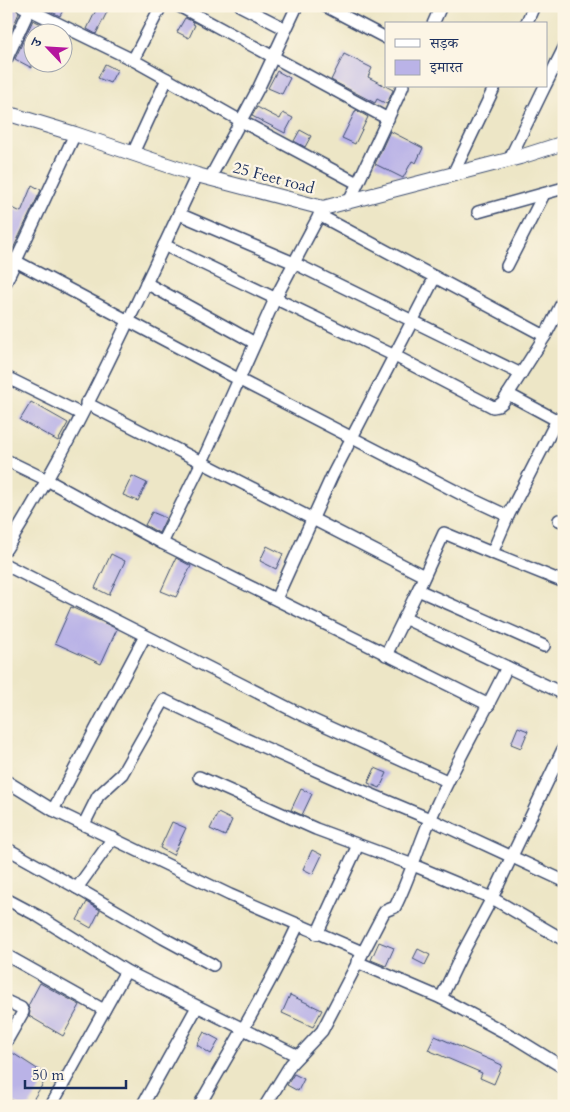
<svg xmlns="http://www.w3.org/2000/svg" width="570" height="1112" font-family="Cardo,'Noto Serif Devanagari',serif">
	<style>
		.building { fill: #bab3e7 }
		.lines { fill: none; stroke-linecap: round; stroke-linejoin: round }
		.minor-casing { stroke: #3a4a6e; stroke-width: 14 }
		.tertiary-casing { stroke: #3a4a6e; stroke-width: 16 }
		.minor { stroke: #fff; stroke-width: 11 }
		.tertiary { stroke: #fff; stroke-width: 14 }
		.labels { text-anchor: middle; stroke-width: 4.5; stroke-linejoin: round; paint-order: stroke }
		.street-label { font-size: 16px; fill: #1b2f5e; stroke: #fcf5e5 }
	</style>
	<rect width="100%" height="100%" fill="#fcf5e5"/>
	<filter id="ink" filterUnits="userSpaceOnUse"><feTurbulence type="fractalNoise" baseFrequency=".02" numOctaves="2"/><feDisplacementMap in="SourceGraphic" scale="10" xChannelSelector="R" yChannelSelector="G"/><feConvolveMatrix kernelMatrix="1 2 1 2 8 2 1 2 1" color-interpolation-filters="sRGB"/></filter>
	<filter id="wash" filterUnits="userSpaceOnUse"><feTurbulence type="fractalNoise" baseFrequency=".0096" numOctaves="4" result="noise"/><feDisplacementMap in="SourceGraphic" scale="20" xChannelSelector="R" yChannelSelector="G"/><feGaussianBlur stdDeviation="1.12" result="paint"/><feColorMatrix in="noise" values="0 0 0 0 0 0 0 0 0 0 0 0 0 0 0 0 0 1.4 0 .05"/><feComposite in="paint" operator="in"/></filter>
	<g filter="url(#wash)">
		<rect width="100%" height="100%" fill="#ede6c6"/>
		<g id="blocks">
			<g class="building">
				<polygon points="6,6 15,6 19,13 9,36 6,35"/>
				<polygon points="40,6 65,6 60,16"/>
				<polygon points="98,6 108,10 96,34 87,29"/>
				<polygon points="185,18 194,22 193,24 195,25 189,38 177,32"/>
				<polygon points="33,20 53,30 52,32 32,32 32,68 15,59"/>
				<polygon points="344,54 372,68 368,77 393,90 387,104 377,99 375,103 331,80"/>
				<polygon points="105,64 117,70 110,83 98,78"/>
				<polygon points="277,71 290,78 282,94 268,88"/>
				<polygon points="257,107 280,119 283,113 293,118 285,133 252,116"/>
				<polygon points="356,110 368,117 355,144 342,138"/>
				<polygon points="300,130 311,136 305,147 294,141"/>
				<polygon points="390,131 423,148 416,163 412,161 403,178 375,164"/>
				<polygon points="32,185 41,190 12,251 6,249 6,205 21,212"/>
				<polygon points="31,402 68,423 58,441 20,420"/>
				<polygon points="132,476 147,483 138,501 123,495"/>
				<polygon points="152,512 166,518 159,533 145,525"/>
				<polygon points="267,546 283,554 276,569 260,561"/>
				<polygon points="111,554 125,561 109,595 95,588"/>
				<polygon points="176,558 191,566 176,597 161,591"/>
				<polygon points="71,607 117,629 101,664 55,643"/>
				<polygon points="518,727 528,731 521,748 511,744"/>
				<polygon points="375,768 387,773 380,788 368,783"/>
				<polygon points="301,789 312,794 302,815 291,810"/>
				<polygon points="218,813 232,820 225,836 210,829"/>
				<polygon points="172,822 186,828 173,855 160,848"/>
				<polygon points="312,850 322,855 313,874 303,869"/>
				<polygon points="87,902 100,910 91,928 77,920"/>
				<polygon points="379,942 394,948 386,966 371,960"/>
				<polygon points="418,949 430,955 425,965 413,959"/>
				<polygon points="40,983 80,1005 63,1036 29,1016 30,1012 28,1006"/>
				<polygon points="290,995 322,1010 313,1027 282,1013"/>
				<polygon points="204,1032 219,1040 211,1054 197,1045"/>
				<polygon points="435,1036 502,1065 494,1084 480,1078 482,1073 428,1050"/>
				<polygon points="11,1052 48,1076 29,1106 20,1106 6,1097 6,1059"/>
				<polygon points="294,1074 304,1079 298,1091 287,1085"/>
			</g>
		</g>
	</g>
	<g filter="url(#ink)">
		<use href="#blocks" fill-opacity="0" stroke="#3a4a6e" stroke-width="1"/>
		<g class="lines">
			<defs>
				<g id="minor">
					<polyline points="22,6 133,60 161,6"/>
					<polyline points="179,6 388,119"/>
					<polyline points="241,6 286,29"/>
					<polyline points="325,6 386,38"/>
					<polyline points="433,24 441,6"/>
					<polyline points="526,24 534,6"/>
					<polyline points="6,60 31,6"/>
					<polyline points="133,60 167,79"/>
					<polyline points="546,84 564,48"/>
					<polyline points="133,153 167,79 241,121 357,183"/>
					<polyline points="509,160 545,86"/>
					<polyline points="453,174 495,86"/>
					<polyline points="210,178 259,87 297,6"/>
					<polyline points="349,202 403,86"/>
					<polyline points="478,212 564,188"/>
					<polyline points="179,214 294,263 521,374"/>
					<polyline points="319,215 545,336 564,299"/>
					<polyline points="164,245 395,356 493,407 498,406 503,402 545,336"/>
					<polyline points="6,256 238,379 465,496 508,516"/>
					<polyline points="507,266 544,194"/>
					<polyline points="6,282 75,134"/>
					<polyline points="146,283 255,343"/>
					<polyline points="6,377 81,414"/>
					<polyline points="508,394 562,423"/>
					<polyline points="86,403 424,576"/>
					<polyline points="557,420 508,516 492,553 564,582"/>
					<polyline points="6,460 47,480 162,543 202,462 275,299 323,208"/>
					<polyline points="559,520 564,522"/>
					<polyline points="162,543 489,705"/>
					<path d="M6,549C80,431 138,300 197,175"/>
					<polyline points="6,565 302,715 447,781"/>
					<polyline points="418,590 544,646"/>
					<polyline points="276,599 332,476 435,277"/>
					<polyline points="404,618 564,694"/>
					<polyline points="386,655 418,590 444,533 492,553"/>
					<polyline points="199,777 316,829 413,865 492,898 564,940"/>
					<polyline points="6,781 53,810 230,895 362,952"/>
					<polyline points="53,810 145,636"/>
					<polyline points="84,824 98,796 122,774 164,700 241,737 351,786 430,819 564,881"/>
					<polyline points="113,838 77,888 163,938 213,965"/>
					<polyline points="6,848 77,888"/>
					<polyline points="6,899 38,916 126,971 298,1056"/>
					<polyline points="317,934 358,845"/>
					<polyline points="6,955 104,1010"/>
					<polyline points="357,962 441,998 463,952 492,898 564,747"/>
					<polyline points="441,998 517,1039 564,1068"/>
					<polyline points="6,1001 21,1008 23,1012 6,1042"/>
					<polyline points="51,1106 126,971"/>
					<polyline points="142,1106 197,1007"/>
					<path d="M199,1106C233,1046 269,987 298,925"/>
					<path d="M265,1106L291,1064L322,1031L383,914L385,911L395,907C411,876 419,842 434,811C456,762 484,715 507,667"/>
				</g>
				<polyline id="tertiary" points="6,113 75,134 197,175 323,208 520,157 564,143"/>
			</defs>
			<use href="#minor" class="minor-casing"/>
			<use href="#tertiary" class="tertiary-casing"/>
			<use href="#minor" class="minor"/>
			<use href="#tertiary" class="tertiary"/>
		</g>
	</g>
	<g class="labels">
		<g class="street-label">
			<text transform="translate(274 177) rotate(15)" y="6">25 Feet road</text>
		</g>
	</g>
	<rect width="570" height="1112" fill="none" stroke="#fcf5e5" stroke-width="25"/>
	<rect x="385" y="22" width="162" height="65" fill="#fcf5e5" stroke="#a2a6af"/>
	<rect x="395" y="39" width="25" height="8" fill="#ffffff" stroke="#a2a6af"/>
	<text x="430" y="48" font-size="15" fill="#1b2f5e">सड़क</text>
	<rect x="395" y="60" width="25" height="15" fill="#bab3e7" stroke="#a2a6af"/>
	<text x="430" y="72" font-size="15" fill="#1b2f5e">इमारत</text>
	<g transform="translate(48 48) rotate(295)"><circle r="24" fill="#fcf5e5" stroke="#a2a6af"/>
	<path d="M0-4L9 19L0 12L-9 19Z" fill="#b5179e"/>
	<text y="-8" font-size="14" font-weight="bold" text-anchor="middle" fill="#1b2f5e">उ</text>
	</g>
	<path d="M25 1080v8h101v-8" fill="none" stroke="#1b2f5e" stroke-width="2.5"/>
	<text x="32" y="1080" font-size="15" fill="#1b2f5e" stroke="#fcf5e5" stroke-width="4" paint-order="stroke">50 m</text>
</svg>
